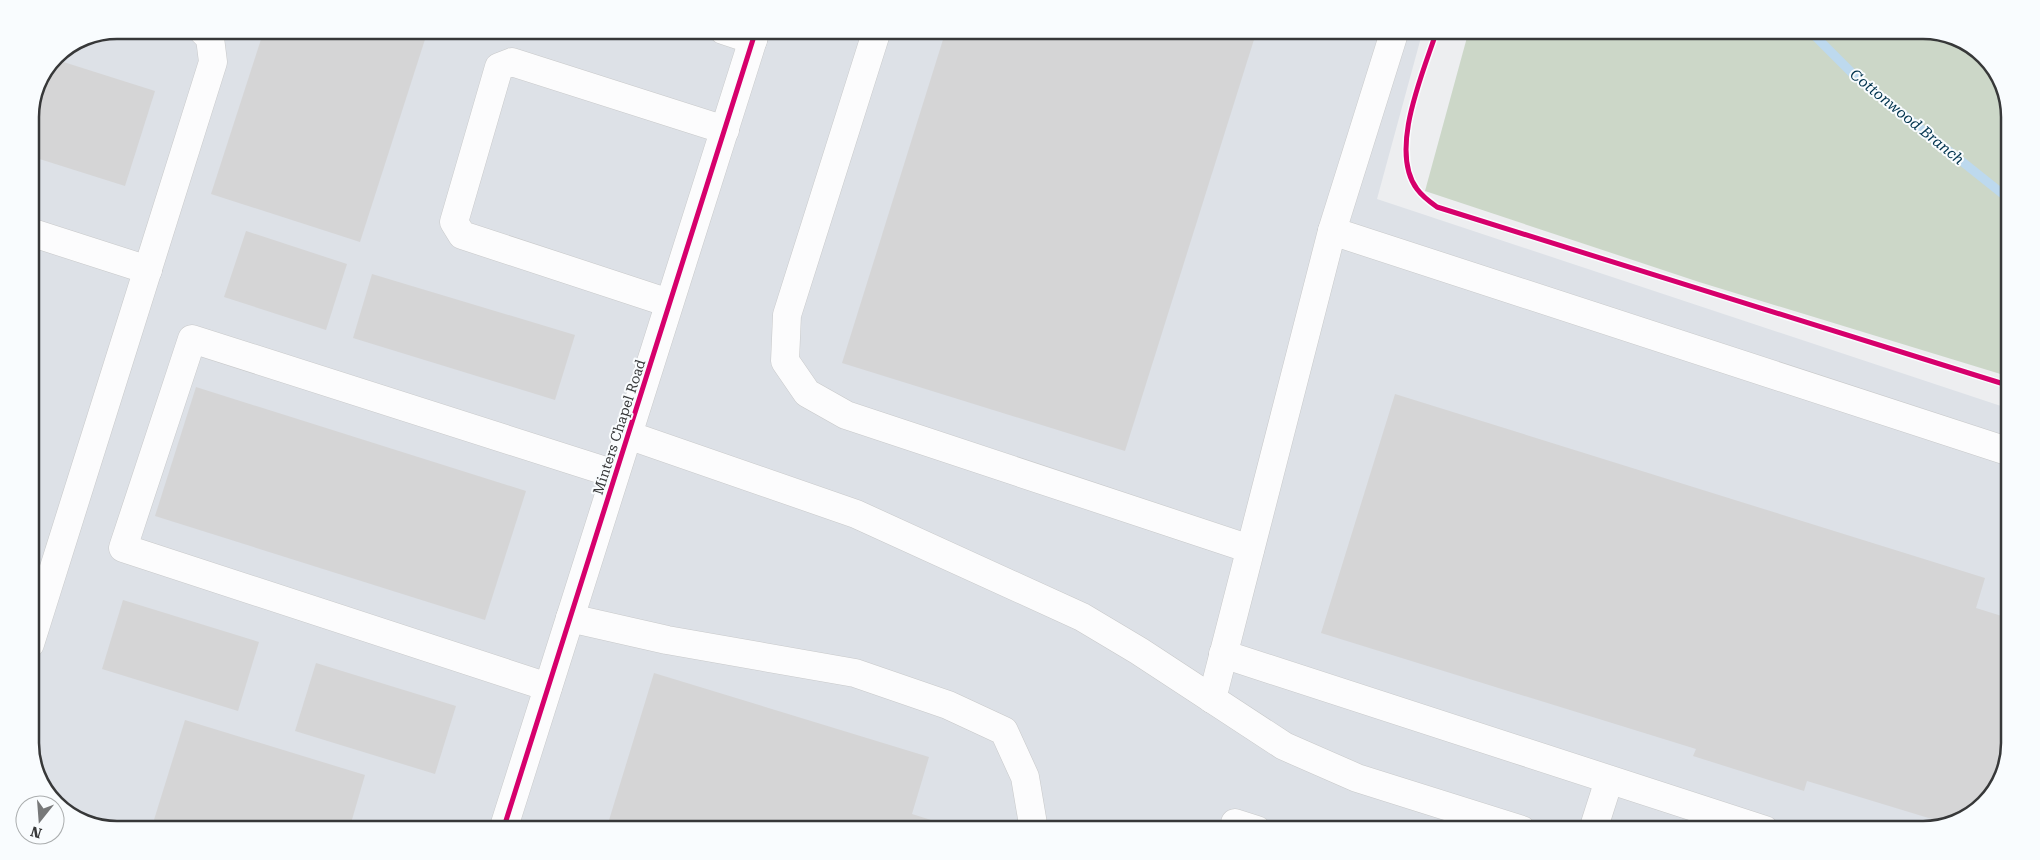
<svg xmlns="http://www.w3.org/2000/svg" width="2040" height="860" font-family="'Roboto Serif',serif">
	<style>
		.built { fill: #dde1e7 }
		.green { fill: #ccd7c8 }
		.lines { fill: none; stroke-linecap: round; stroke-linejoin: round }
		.stream { stroke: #bdd9ee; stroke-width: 9 }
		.building { fill: #d5d5d6 }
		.minor-casing { stroke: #c8c9ca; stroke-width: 29 }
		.minor { stroke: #fcfcfd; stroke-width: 28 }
		.cycleway-casing { stroke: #f9fcfe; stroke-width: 8 }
		.cycleway { stroke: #d6006c; stroke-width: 5 }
		.labels { text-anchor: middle; stroke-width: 4; stroke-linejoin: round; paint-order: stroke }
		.street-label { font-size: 14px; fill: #373839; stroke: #f9fcfe }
		.water-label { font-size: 15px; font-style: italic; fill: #00334e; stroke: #f9fcfe }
		.rim { fill: none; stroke: #373839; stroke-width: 2.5 }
	</style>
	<rect width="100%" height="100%" fill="#edeef0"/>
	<polygon class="built" points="117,30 1423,30 1377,199 2007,408 2003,776 1972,815 1923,830 117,830 84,823 48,796 30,749 30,112 56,55 84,37"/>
	<polygon class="green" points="1469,30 1923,30 1956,37 1992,64 2010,112 2007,376 1699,282 1425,191"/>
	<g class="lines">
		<polyline class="stream" points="1809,30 1856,77 2009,199"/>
	</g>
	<g class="building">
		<polygon points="264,30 428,30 360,242 211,194"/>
		<polygon points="946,30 1257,30 1125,451 842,363"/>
		<polygon points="54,59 155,91 125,186 30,156 30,112"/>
		<polygon points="246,231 347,264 326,330 224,297"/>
		<polygon points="372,274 575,335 555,400 353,338"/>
		<polygon points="30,301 40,304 31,333 30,333"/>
		<polygon points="196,387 526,491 485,620 155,516"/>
		<polygon points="1395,394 1985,578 1976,608 2005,617 2003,776 1972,815 1945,823 1807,781 1804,791 1693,756 1696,749 1321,633"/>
		<polygon points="123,600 259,642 238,711 102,669"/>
		<polygon points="316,663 456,706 435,774 295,731"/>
		<polygon points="654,673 929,757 912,814 931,820 927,830 606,830"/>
		<polygon points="185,720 365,775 349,830 177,830 153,823"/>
	</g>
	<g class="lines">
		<defs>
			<g id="minor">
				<polyline points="723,30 753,40"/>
				<polyline points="877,30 787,315 785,361 807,393 846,415 1250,549"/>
				<polyline points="1332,231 1395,30"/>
				<polyline points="30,232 148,270"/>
				<polyline points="669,303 462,235 454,222 499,67 512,62 725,130"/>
				<polyline points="628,435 856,514 1082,617 1139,651 1284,746 1357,778 1522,830"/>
				<polyline points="570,618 667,640 855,673 948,705 1004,731 1025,777 1034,830"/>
				<polyline points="30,644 213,62 210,38 202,30"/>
				<polyline points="1223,654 1765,830"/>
				<polyline points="548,687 123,548 192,339 615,474"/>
				<polyline points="1212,699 1332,231 2007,451"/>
				<polyline points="1235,823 1257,830"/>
				<polyline points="503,830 756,30"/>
				<polyline points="1593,830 1609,780"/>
			</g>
		</defs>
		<use href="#minor" class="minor-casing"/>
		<use href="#minor" class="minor"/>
		<defs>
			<g id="cycleway">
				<path d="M1437,30C1424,71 1388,150 1417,189C1422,196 1430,202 1437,207L2007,385"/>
				<polyline points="503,830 756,30"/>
			</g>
		</defs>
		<use href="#cycleway" class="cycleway-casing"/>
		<use href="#cycleway" class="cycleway"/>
	</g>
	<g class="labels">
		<g class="street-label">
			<text transform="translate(619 427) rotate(-72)" y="5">Minters Chapel Road</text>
		</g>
		<g class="water-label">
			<text transform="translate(1907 117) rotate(39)" y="5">Cottonwood Branch</text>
		</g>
	</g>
	<path d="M0 0H2040V860H0ZM117 39H1923A78 78 0 0 1 2001 117V743A78 78 0 0 1 1923 821H117A78 78 0 0 1 39 743V117A78 78 0 0 1 117 39Z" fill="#f9fcfe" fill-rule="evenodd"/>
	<path class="rim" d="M117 39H1923A78 78 0 0 1 2001 117V743A78 78 0 0 1 1923 821H117A78 78 0 0 1 39 743V117A78 78 0 0 1 117 39Z"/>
	<g transform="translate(40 820) rotate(197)"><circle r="24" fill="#f9fcfe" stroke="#abaeaf"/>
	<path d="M0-4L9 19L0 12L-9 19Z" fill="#777879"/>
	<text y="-8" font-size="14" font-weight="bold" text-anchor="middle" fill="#373839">N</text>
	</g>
</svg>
